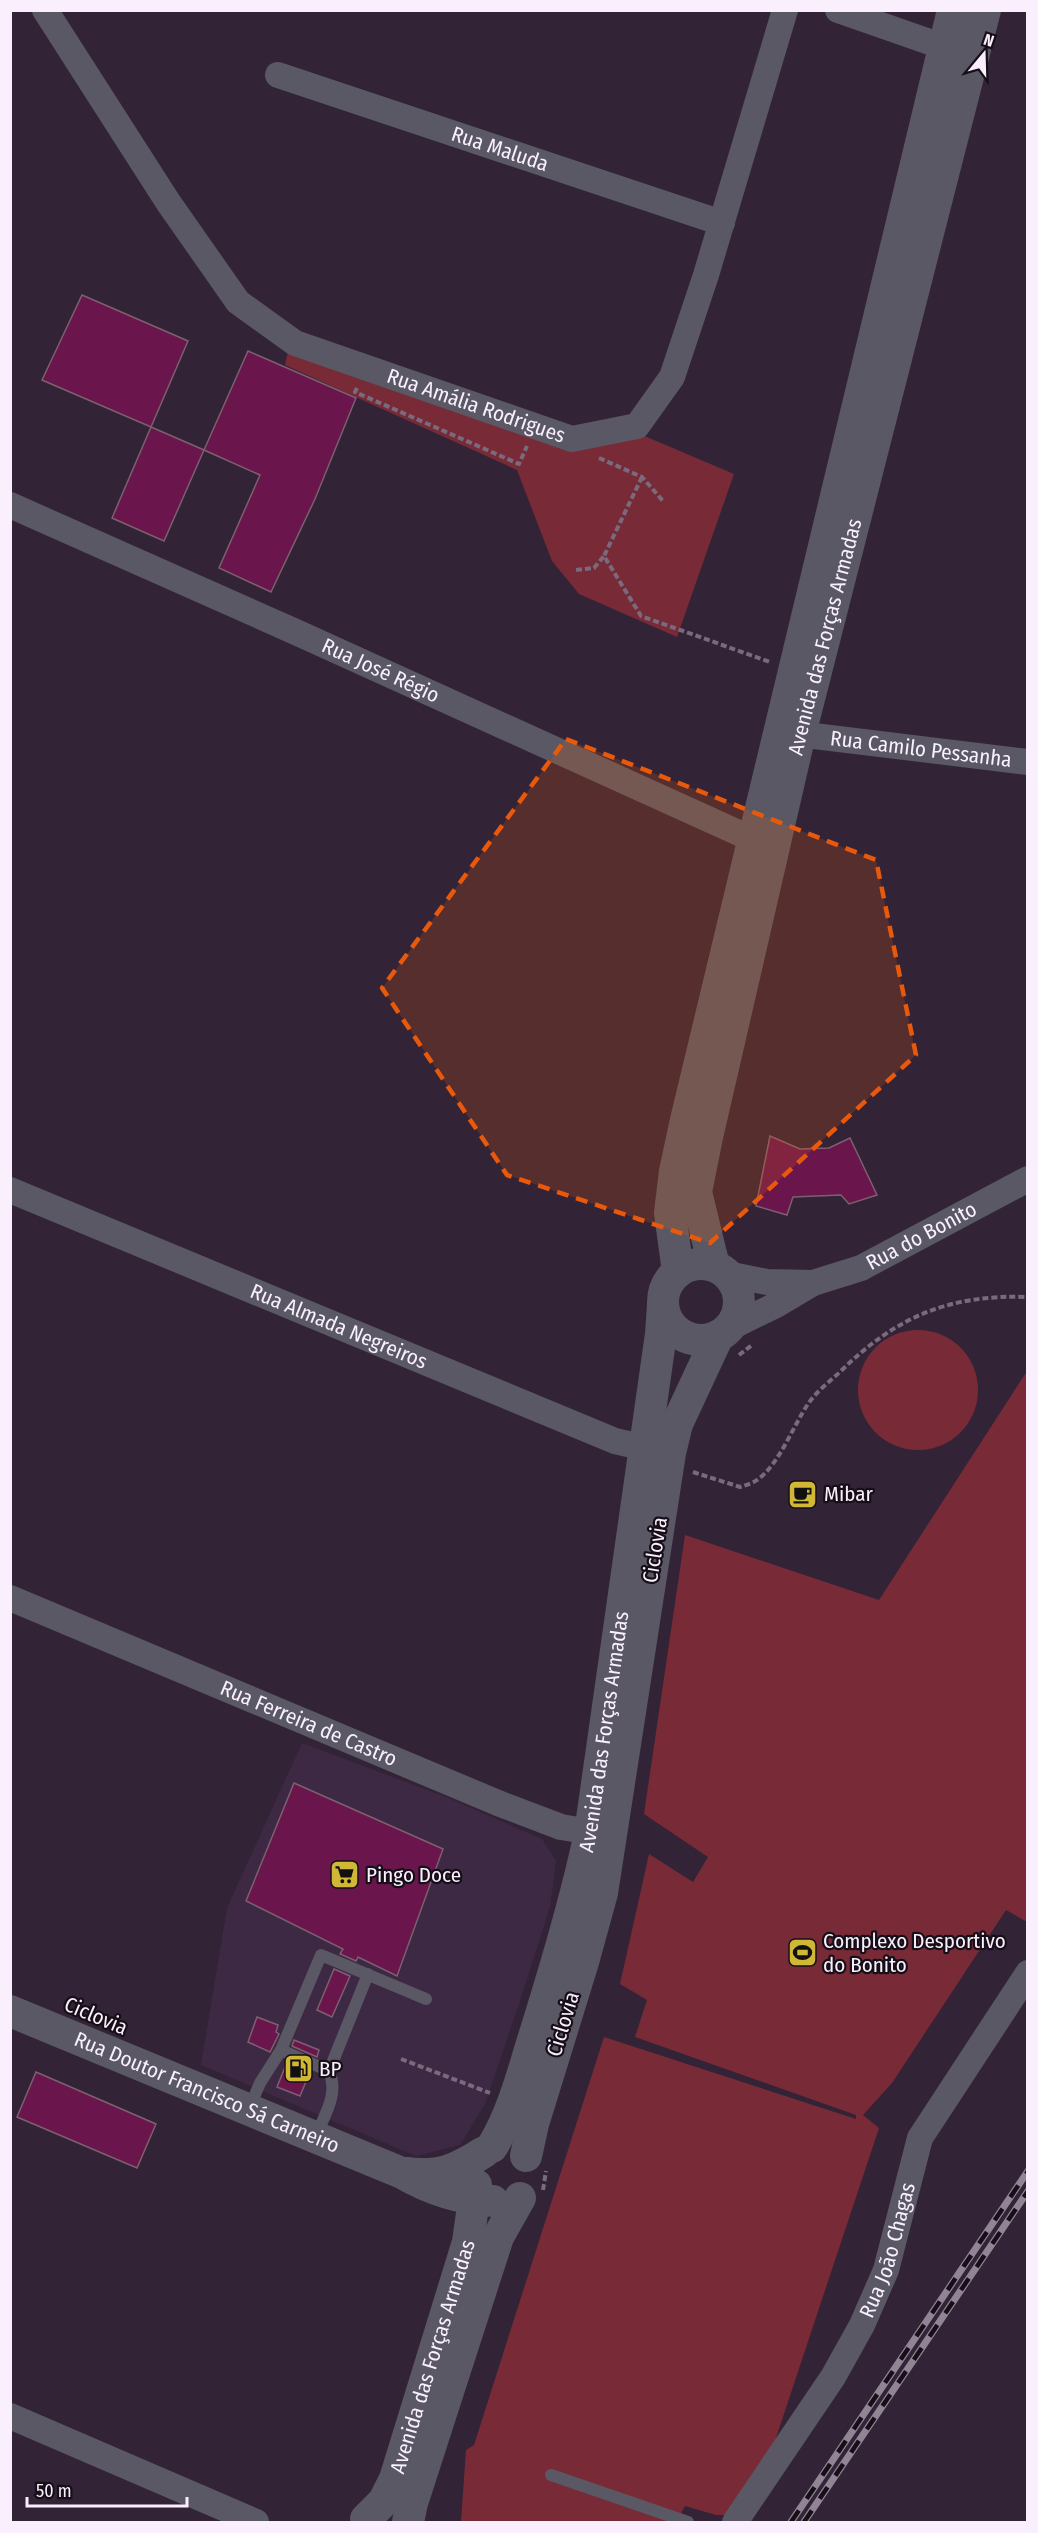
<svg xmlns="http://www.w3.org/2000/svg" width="1038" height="2533" font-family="'Fira Sans Condensed',sans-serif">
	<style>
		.built { fill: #3d2943 }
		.green { fill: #782b37 }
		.building { fill: #6a164d; stroke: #7c606f; stroke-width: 1.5 }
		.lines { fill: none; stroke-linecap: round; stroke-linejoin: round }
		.path { stroke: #796b7d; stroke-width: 4; stroke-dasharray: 6 3; stroke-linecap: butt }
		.service { stroke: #595864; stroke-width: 12 }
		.minor { stroke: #595864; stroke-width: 26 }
		.tertiary { stroke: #595864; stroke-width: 32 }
		.rail-casing { stroke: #918495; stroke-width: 7 }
		.rail { stroke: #160f18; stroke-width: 4.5; stroke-dasharray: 14; stroke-linecap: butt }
		.marked { fill: #e8590c; fill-opacity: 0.2; stroke: #e8590c; stroke-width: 4.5; stroke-dasharray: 12 8; stroke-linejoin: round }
		.labels { text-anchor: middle; stroke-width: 4.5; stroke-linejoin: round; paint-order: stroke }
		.street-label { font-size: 21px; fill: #faeffd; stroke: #160f18 }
		.poi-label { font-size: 21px; fill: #faeffd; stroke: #160f18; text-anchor: start }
	</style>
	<rect width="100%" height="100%" fill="#322337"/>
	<polygon class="built" points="302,1743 446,1797 542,1839 556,1861 550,1907 519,2004 485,2104 460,2145 416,2156 201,2065 227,1908"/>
	<g class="green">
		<polygon points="289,347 562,443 635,432 734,474 677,637 579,594 552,561 517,470 285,365"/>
		<circle cx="918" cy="1390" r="60"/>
		<polygon points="1027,1371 1027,1922 1006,1910 892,2083 863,2115 879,2128 773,2447 726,2515 716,2515 685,2506 676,2522 461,2522 466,2450 474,2445 604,2037 856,2119 856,2115 635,2037 647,2000 620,1984 649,1854 693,1882 708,1857 644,1814 685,1535 879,1600"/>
	</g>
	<g class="building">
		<polygon points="82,295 188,341 151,427 42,380"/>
		<polygon points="248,351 356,398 315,499 271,592 219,568 260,475 204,450"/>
		<polygon points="151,427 204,450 164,541 112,518"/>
		<polygon points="770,1136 800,1149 829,1148 850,1138 877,1195 849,1204 841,1195 793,1197 787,1215 756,1206"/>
		<polygon points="294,1783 443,1849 397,1976 358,1957 356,1961 340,1954 343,1949 246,1901"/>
		<polygon points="334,1969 350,1976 332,2017 317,2010"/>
		<polygon points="257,2017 278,2025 276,2032 279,2034 270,2052 248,2042"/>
		<polygon points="294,2040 319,2050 317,2057 292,2046"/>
		<polygon points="287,2062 310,2072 300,2096 277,2087"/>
		<polygon points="36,2072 156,2124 137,2168 17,2117"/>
	</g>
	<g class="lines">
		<g class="path">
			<polyline points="357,388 355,392 519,464 527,446"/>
			<polyline points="599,458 642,477 663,501"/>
			<polyline points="642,477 604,556 641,616 770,662"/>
			<polyline points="576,570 594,568 604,556"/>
			<polyline points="739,1355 752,1345"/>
			<path d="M693,1472L740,1487C746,1485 753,1483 757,1480C779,1465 793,1426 808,1404C816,1392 829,1382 840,1372C895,1317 950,1294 1028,1297"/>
			<polyline points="401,2059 490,2093"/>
			<polyline points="543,2190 546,2171"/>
		</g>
		<g class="service">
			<polyline points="281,2050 321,1955 426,1999"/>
			<polyline points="329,2071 368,1974"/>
			<path d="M249,2109L260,2083L281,2050L329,2071C339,2094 325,2114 316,2136"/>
			<polyline points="551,2475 688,2522"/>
		</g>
		<g class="minor">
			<path id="s1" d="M45,10L168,202L238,302L295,343L572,439L637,426L672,377L706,275L785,10"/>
			<polyline points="838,10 944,47"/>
			<path id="s2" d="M278,75L722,223"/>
			<path id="s3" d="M10,505L298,633L752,839"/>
			<path id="s4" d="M781,732L1028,762"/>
			<path id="s5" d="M10,1190L615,1441L663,1452"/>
			<polyline points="727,1274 767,1282 813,1283"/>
			<path id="s6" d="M729,1328L776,1305L813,1283L861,1268L1028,1179"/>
			<path id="s7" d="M10,1598L498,1803L561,1827L609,1835"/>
			<polyline points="10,2416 256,2522"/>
			<path id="s8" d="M735,2522L833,2377L862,2325L886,2270L920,2138L1028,1973"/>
		</g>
		<g class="tertiary">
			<circle cx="701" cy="1302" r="38"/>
			<path id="s9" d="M714,1266L696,1192L707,1137L800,734L985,10"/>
			<polyline points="678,1272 670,1213 675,1171 686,1120 953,10"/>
			<path id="s10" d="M10,2011L402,2173C431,2190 459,2199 493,2201"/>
			<path id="s11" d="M492,2147C514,2111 524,2068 537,2027C557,1963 576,1899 590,1833L661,1334L663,1304"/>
			<polyline points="526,2156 533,2124 583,1962 602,1893 670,1453 677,1424 718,1336"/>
			<path d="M406,2173C440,2177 456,2170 484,2152"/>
			<path id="s12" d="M366,2519L384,2501L395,2479L468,2242L476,2185"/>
			<polyline points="408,2522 412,2503 498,2237 520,2198"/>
		</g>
		<defs>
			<g id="rail">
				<polyline points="791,2522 1028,2171"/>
				<polyline points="804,2522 1028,2191"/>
			</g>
		</defs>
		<use href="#rail" class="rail-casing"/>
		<use href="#rail" class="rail"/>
	</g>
	<path class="marked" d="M566,739L876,860L916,1055L710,1243L507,1175L382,988Z"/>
	<defs>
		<symbol id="cafe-square" viewBox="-11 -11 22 22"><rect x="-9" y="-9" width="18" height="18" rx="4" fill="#d0b736" stroke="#160f18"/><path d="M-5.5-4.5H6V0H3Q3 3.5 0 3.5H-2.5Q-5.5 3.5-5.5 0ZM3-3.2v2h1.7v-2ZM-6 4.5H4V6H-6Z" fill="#111"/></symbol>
		<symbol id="supermarket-square" viewBox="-11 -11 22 22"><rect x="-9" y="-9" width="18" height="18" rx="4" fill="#d0b736" stroke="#160f18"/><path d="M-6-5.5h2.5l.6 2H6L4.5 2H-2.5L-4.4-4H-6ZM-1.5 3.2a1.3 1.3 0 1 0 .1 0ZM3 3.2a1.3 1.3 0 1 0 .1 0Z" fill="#111"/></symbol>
		<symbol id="stadium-square" viewBox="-11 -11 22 22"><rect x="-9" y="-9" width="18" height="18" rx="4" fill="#d0b736" stroke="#160f18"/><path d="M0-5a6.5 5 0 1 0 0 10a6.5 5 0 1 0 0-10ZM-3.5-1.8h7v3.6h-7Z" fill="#111"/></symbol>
		<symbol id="fuel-square" viewBox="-11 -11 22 22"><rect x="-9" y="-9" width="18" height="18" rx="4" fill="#d0b736" stroke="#160f18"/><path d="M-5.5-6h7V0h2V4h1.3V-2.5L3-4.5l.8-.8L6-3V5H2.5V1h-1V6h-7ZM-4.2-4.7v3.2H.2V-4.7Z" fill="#111"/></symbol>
	</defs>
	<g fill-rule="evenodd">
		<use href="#cafe-square" x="786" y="1478" width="33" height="33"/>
		<use href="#supermarket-square" x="328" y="1858" width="33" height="33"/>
		<use href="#stadium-square" x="786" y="1936" width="33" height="33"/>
		<use href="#fuel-square" x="282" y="2052" width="33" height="33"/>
	</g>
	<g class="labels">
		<g class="street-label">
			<text dy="7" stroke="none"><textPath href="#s2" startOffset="234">Rua Maluda</textPath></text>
			<text dy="7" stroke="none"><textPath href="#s1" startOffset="612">Rua Amália Rodrigues</textPath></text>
			<text dy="7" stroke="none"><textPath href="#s9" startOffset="646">Avenida das Forças Armadas</textPath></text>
			<text dy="7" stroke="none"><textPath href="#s3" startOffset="406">Rua José Régio</textPath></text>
			<text dy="7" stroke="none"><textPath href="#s4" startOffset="141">Rua Camilo Pessanha</textPath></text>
			<text dy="7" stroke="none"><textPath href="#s6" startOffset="214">Rua do Bonito</textPath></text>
			<text dy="7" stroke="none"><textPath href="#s5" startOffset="356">Rua Almada Negreiros</textPath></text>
			<text transform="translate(655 1550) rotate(-81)" y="7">Ciclovia</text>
			<text dy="7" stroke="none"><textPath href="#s7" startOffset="324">Rua Ferreira de Castro</textPath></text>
			<text dy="7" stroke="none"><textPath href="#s11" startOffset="432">Avenida das Forças Armadas</textPath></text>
			<text transform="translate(96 2016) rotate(23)" y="7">Ciclovia</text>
			<text transform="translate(563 2024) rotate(-73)" y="7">Ciclovia</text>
			<text dy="7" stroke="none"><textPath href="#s10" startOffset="213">Rua Doutor Francisco Sá Carneiro</textPath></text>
			<text dy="7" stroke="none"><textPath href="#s8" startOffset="314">Rua João Chagas</textPath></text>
			<text dy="7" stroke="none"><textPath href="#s12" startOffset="178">Avenida das Forças Armadas</textPath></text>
		</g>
		<g class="poi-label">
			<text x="824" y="1501">Mibar</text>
			<text x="366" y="1882">Pingo Doce</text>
			<text x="823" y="1948">Complexo Desportivo<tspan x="823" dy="24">do Bonito</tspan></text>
			<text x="319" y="2076">BP</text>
		</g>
	</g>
	<rect width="1038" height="2533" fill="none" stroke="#faeffd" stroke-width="24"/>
	<g transform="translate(984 54) rotate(19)" stroke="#160f18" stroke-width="4.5" paint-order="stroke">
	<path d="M0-4.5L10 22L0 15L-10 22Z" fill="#faeffd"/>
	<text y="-9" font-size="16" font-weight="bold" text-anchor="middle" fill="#faeffd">N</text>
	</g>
	<path d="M27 2497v9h160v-9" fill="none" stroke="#faeffd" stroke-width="3"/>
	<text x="36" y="2497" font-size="18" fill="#faeffd" stroke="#160f18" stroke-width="4.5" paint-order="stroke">50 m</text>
</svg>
